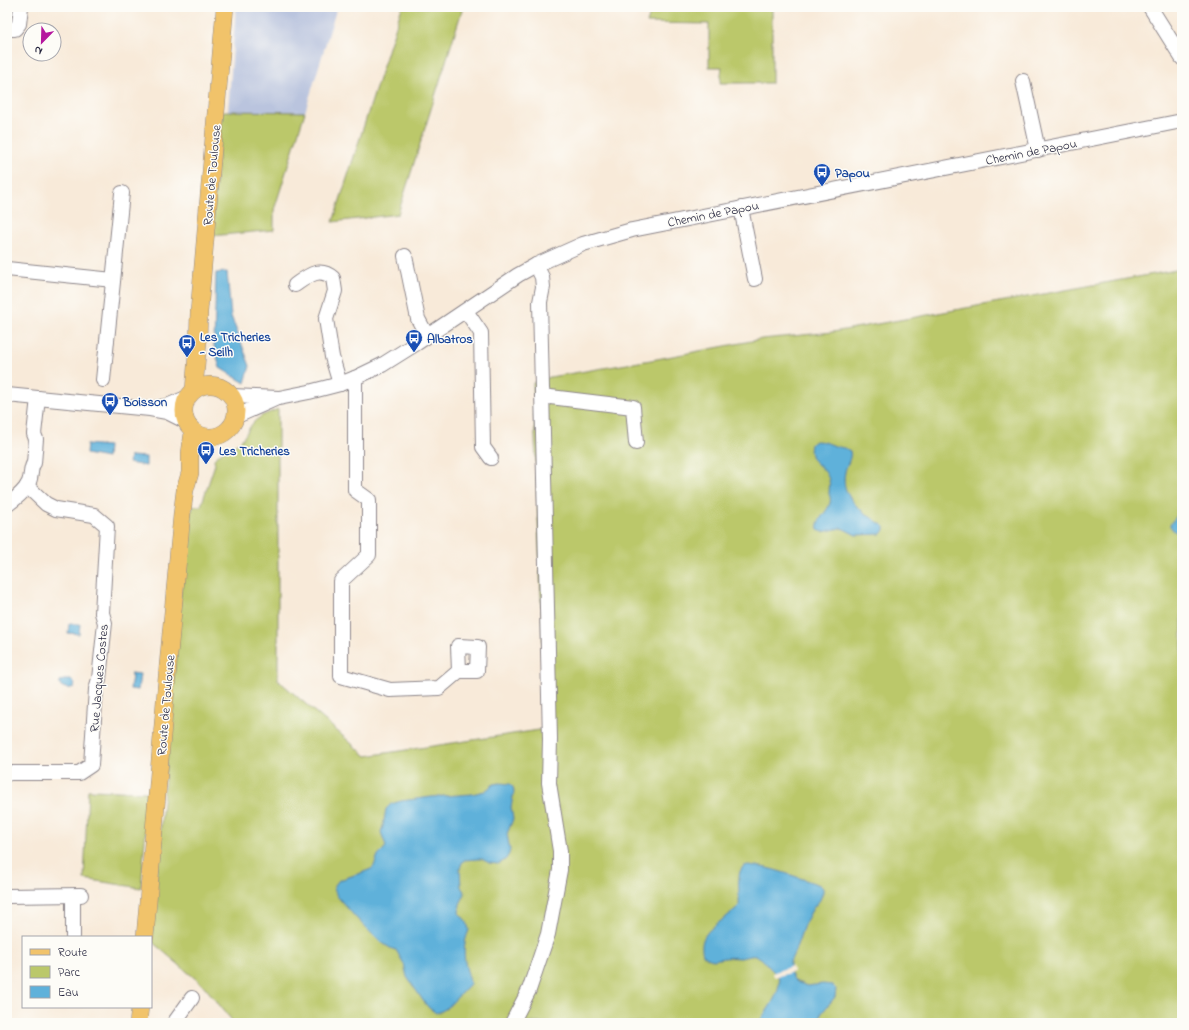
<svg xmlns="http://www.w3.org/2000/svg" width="1189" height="1030" font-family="'Indie Flower',sans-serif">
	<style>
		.industrial { fill: #bac4de }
		.green { fill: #bbc86a; stroke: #6e7552 }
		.water { fill: #5fb1da; stroke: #406a8a }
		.pier { fill: #f8ead9 }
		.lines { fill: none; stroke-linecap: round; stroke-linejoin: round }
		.minor-casing { stroke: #8d868a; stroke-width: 16 }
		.major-casing { stroke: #8d868a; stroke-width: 18 }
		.minor { stroke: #fff; stroke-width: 14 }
		.major { stroke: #f1c36a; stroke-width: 17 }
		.labels { text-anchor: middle; stroke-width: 3; stroke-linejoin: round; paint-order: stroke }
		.street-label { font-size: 13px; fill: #22223b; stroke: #fdfcf7 }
		.transit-label { font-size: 13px; font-weight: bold; fill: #164399; stroke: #fdfcf7; text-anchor: start }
	</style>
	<rect width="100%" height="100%" fill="#fdfcf7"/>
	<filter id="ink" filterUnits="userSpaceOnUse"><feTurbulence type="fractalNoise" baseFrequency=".025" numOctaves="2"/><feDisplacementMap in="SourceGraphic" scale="8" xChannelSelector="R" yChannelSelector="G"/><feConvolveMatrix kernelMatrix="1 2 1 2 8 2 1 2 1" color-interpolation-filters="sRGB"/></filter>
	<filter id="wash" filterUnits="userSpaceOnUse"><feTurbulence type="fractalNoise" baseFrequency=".012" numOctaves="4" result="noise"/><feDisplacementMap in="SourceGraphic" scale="16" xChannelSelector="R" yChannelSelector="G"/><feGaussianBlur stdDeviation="0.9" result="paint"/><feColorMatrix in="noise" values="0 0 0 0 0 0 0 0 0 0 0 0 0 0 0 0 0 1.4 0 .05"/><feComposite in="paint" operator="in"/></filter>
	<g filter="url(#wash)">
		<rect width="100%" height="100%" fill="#f8ead9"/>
		<polygon class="industrial" points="236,7 337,7 305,112 228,111"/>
		<g class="green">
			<polygon points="402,7 463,7 398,214 333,222"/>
			<polygon points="652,7 772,7 772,83 720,83 722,67 709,67 709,24 647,23"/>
			<polygon points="222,111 305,112 274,210 274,230 211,236"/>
			<path d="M1182,269V1023H234L204,986L151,941L187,520L194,506H201L215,464L214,459C221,451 230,448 238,443C246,437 248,428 254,422C256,419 259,419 261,416L278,409V680L366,756L546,729L533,383L550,377L657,359L762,339L833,332Z"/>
			<polygon points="88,790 149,792 141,888 84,879"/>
		</g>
		<g class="water">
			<polygon points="227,272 231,316 250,366 245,383 220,368 214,346 216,273"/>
			<path d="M815,441C823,441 828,443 835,446C841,448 845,447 850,451C852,459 846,465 845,472C839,498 865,514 884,526V530L881,534L856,535L844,529L840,528L823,532L818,530C815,520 828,512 830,503C831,500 830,496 829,494C829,487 831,482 827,475C821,463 807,463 811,444Z"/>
			<polygon points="87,444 108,446 107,458 86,454"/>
			<polygon points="130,456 146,457 146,466 129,463"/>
			<polygon points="1180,512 1182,512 1182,535 1174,531 1170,526 1170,524"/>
			<polygon points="69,624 80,624 79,634 68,633"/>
			<polygon points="131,673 140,674 138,690 130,689 132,676 130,676"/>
			<path d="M64,680H71L75,683L74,687C69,689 65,689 60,685V681Z"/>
			<path d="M500,783L510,784L513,787L514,792L511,807L513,819L507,834L510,850L509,854L506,859L502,862L498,864L489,863L482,859H478L464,860L462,863L460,868L461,887L465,893L464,896L460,904L459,913L467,922L469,930C463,944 463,956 467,971C468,976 470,979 470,984L447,1008L440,1012L436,1013L429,1008L424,1002L407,977L404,964L396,950C381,948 348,909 337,896L334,889L335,885L339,880L361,873L371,869L374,866L378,855L384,849L386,846L381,832L383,826L386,809L391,804L401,801L431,797L472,794L485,791L494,784Z"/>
			<path d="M748,865C772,867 796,877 820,885L823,888V892L820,900L813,908L804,925L795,951L790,962V972L793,978L797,982L807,986L823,984L832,985L836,989L835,997L821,1014L819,1023H758C765,1014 784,989 778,977C776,974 772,970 770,968C765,963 762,957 756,956C751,955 746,957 741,958C736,958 730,957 725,958C714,959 714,963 703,955C698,936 711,928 725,918C730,914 734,910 739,906C740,897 736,875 742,868C743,866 745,866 748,865Z"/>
		</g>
		<polygon class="pier" points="792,966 793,972 775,977 772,973"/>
	</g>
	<g filter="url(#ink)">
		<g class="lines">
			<defs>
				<g id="minor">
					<polyline points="1150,7 1182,58"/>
					<polyline points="7,29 15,29 19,24 21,7"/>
					<polyline points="1023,81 1038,150"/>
					<polyline points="741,208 755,279"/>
					<polyline points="405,256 418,319 424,330 429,335"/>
					<polyline points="7,269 113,280"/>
					<path d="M295,285C308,276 319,266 333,278L335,291L326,319L332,357L340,384"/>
					<polyline points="466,311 481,333 483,447 491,458"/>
					<polyline points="355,378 355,490 369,500 369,555 341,581 341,676 390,690 439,688 459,671 477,671 478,647 458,646 459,671"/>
					<polyline points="103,380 122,193"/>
					<polyline points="7,395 150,409 167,412 185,421"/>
					<polyline points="232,396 279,398 309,392 340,384 355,378 382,365 417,343 518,275 536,265 583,244 632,230 1182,121"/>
					<polyline points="542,396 633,407 636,443"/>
					<polyline points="155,408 167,406 188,397"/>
					<polyline points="237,416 275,399"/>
					<path d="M7,505C15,499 25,492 29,482C32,475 30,468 34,463L36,439L34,434L38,398"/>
					<polyline points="7,774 10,773 79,773 91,765 96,689 99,679 105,623 102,613 107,526 94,515 56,509 46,504 27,486"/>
					<polyline points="7,896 81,895"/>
					<polyline points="73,896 73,937"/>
					<polyline points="174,1023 192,998"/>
					<polyline points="512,1023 529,990 548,934 560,870 560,851 549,783 550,739 540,302 543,287 542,277 536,265"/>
				</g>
				<g id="major">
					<circle cx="210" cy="411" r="26"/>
					<polyline points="194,390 198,342 199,312 225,7"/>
					<polyline points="145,937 168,665 182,514 185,490 190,473 190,453 193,432"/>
					<polyline points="138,1023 140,1007"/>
				</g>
			</defs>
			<use href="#minor" class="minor-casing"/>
			<use href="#major" class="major-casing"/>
			<use href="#minor" class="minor"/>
			<use href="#major" class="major"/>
		</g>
	</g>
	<defs>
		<symbol id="bus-pin" viewBox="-11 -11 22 30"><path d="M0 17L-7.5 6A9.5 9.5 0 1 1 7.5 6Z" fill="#1a4fb4" stroke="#fdfcf7"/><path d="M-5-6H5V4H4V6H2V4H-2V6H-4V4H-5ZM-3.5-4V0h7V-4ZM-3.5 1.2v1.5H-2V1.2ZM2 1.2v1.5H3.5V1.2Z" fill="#fff"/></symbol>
	</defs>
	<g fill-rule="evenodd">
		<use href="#bus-pin" x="812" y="162" width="20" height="27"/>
		<use href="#bus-pin" x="404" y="328" width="20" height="27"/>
		<use href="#bus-pin" x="177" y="333" width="20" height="27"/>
		<use href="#bus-pin" x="100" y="391" width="20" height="27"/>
		<use href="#bus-pin" x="196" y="440" width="20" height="27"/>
	</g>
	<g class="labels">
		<g class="street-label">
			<text transform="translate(1031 151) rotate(-11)" y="5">Chemin de Papou</text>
			<text transform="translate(211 175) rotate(-85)" y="5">Route de Toulouse</text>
			<text transform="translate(713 213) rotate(-11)" y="5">Chemin de Papou</text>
			<text transform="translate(98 678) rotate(-85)" y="5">Rue Jacques Costes</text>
			<text transform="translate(165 705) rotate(-85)" y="5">Route de Toulouse</text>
		</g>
		<g class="transit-label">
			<text x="835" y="177">Papou</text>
			<text x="200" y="341">Les Tricheries<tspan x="200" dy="15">- Seilh</tspan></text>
			<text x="427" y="343">Albatros</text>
			<text x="123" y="406">Boisson</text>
			<text x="219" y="455">Les Tricheries</text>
		</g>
	</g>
	<rect width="1189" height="1030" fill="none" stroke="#fdfcf7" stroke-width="24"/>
	<rect x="22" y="936" width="130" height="72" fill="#fdfcf7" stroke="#a5a5ac"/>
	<rect x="30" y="949" width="20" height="6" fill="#f1c36a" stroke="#a5a5ac"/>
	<text x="58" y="956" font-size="12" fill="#22223b">Route</text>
	<rect x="30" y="966" width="20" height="12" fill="#bbc86a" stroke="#a5a5ac"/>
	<text x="58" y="976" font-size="12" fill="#22223b">Parc</text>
	<rect x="30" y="986" width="20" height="12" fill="#5fb1da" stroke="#a5a5ac"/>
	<text x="58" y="996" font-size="12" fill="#22223b">Eau</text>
	<g transform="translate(42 42) rotate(203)"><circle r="19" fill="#fdfcf7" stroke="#a5a5ac"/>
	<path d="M0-3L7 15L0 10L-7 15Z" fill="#b5179e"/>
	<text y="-6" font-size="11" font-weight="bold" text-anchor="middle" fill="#22223b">N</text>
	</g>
</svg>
